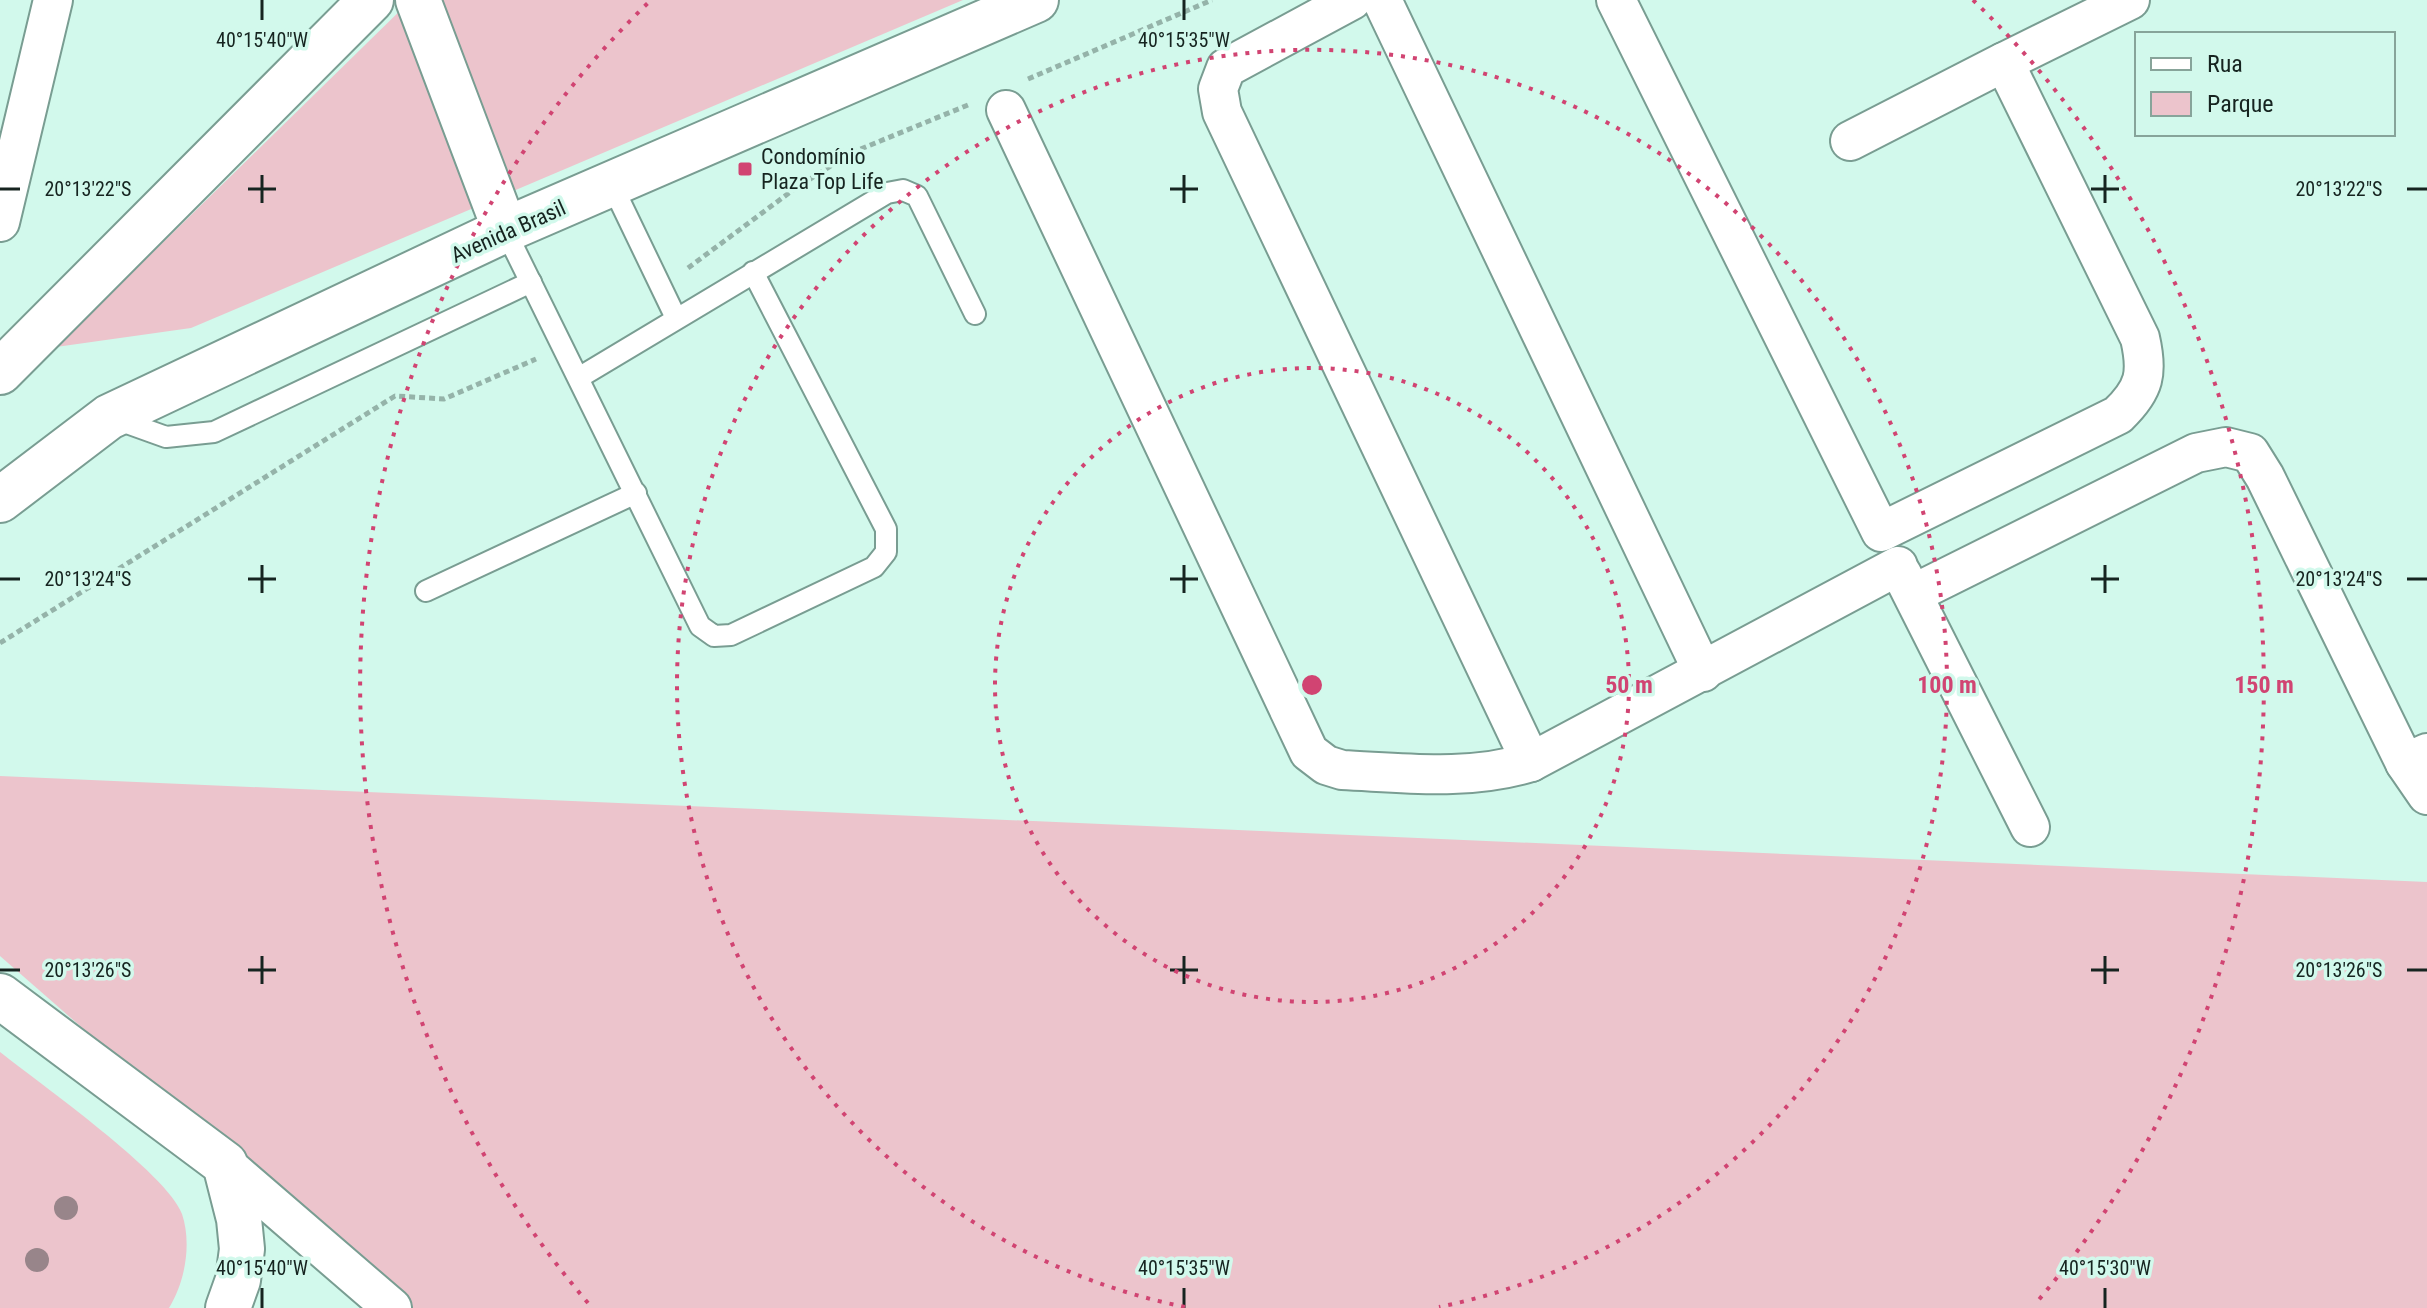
<svg xmlns="http://www.w3.org/2000/svg" width="2427" height="1308" font-family="'Roboto Condensed',sans-serif">
	<style>
		.green { fill: #ecc4cc }
		.lines { fill: none; stroke-linecap: round; stroke-linejoin: round }
		.lane-casing { stroke: #799d92; stroke-width: 24 }
		.street-casing { stroke: #799d92; stroke-width: 42 }
		.secondary-casing { stroke: #799d92; stroke-width: 48 }
		.path { stroke: #95b3a9; stroke-width: 5; stroke-dasharray: 6 4; stroke-linecap: butt }
		.lane { stroke: #fff; stroke-width: 20 }
		.street { stroke: #fff; stroke-width: 38 }
		.secondary { stroke: #fff; stroke-width: 44 }
		.tree { fill: #98858a }
		.ticks { fill: none; stroke: #162420; stroke-width: 3 }
		.ring { fill: none; stroke: #d14472; stroke-width: 4; stroke-dasharray: 4 8 }
		.poi-dot { fill: #d14472; stroke: #d2f9ec; stroke-width: 3 }
		.labels { text-anchor: middle; stroke-width: 7; stroke-linejoin: round; paint-order: stroke }
		.poi-label { font-size: 22px; fill: #162420; stroke: #d2f9ec; text-anchor: start }
		.street-label { font-size: 22px; fill: #162420; stroke: #d2f9ec }
		.ticks-label { font-size: 20px; text-anchor: middle; fill: #162420; stroke: #d2f9ec; stroke-width: 7; stroke-linejoin: round; paint-order: stroke }
		.centre { fill: #d14472; stroke: #d2f9ec; stroke-width: 4 }
		.ring-label { font-size: 24px; text-anchor: middle; font-weight: bold; fill: #d14472; stroke: #d2f9ec; stroke-width: 7; stroke-linejoin: round; paint-order: stroke }
	</style>
	<rect width="100%" height="100%" fill="#d2f9ec"/>
	<g class="green">
		<polygon points="411,0 963,0 191,328 56,347"/>
		<polygon points="0,776 2427,882 2427,1308 409,1308 316,1232 0,956"/>
		<path d="M0,1052C39,1083 168,1174 182,1214C192,1244 185,1282 169,1308H0Z"/>
	</g>
	<g class="lines">
		<defs>
			<g id="lane">
				<polyline points="612,185 676,318"/>
				<polyline points="505,230 700,626 714,636 731,635 874,567 886,552 886,529 753,272"/>
				<polyline points="580,377 887,193 903,190 917,196 975,314"/>
				<polyline points="113,418 166,437 214,432 531,282"/>
				<polyline points="426,591 636,493"/>
			</g>
			<g id="street">
				<polyline points="1352,0 1226,68 1218,89 1222,112 1531,762"/>
				<polyline points="1382,0 1703,672"/>
				<path d="M1616,0L1881,532L2118,415C2145,389 2148,373 2140,338L2004,62L2130,0"/>
				<path d="M1006,110L1309,752L1326,765L1342,770C1406,773 1469,781 1531,762L1898,566"/>
				<polyline points="1850,141 2004,62"/>
				<polyline points="0,222 53,0"/>
				<polyline points="1902,574 2030,827"/>
				<polyline points="1913,594 2196,453 2226,447 2250,453 2265,477 2405,763 2427,753"/>
				<polyline points="2405,763 2427,795"/>
				<polyline points="225,1164 392,1308"/>
			</g>
			<g id="secondary">
				<polyline points="418,0 505,230"/>
				<polyline points="0,372 371,0"/>
				<polyline points="0,500 109,417 505,230 1036,0"/>
				<polyline points="0,996 225,1164 239,1219 242,1249 238,1280 228,1308"/>
			</g>
		</defs>
		<use href="#lane" class="lane-casing"/>
		<use href="#street" class="street-casing"/>
		<use href="#secondary" class="secondary-casing"/>
		<g class="path">
			<polyline points="1028,79 1212,0"/>
			<polyline points="688,268 793,190 851,153 968,105"/>
			<polyline points="0,643 395,396 444,399 536,359"/>
		</g>
		<use href="#lane" class="lane"/>
		<use href="#street" class="street"/>
		<use href="#secondary" class="secondary"/>
	</g>
	<g class="tree">
		<circle cx="66" cy="1208" r="12"/>
		<circle cx="37" cy="1260" r="12"/>
	</g>
	<path class="ticks" d="M262,0V20M1184,0V20M262,175V203M1184,175V203M2105,175V203M0,189H20M248,189H276M1170,189H1198M2091,189H2119M2407,189H2427M262,565V593M1184,565V593M2105,565V593M0,579H20M248,579H276M1170,579H1198M2091,579H2119M2407,579H2427M262,956V984M1184,956V984M2105,956V984M0,970H20M248,970H276M1170,970H1198M2091,970H2119M2407,970H2427M262,1288V1308M1184,1288V1308M2105,1288V1308"/>
	<g class="ring">
		<circle cx="1312" cy="685" r="317"/>
		<path d="M1185 1307A635 635 0 1 1 1439 1307"/>
		<path d="M588 1303A952 952 0 0 1 651 0M1973 0A952 952 0 0 1 2036 1303"/>
	</g>
	<rect class="poi-dot" x="737" y="161" width="16" height="16" rx="4"/>
	<g class="labels">
		<g class="poi-label">
			<text x="761" y="164">Condomínio<tspan x="761" dy="25">Plaza Top Life</tspan></text>
		</g>
		<g class="street-label">
			<text transform="translate(508 231) rotate(-24)" y="8">Avenida Brasil</text>
		</g>
	</g>
	<g class="ticks-label">
		<text x="262" y="47">40°15'40"W</text>
		<text x="1184" y="47">40°15'35"W</text>
		<text x="88" y="196">20°13'22"S</text>
		<text x="2339" y="196">20°13'22"S</text>
		<text x="88" y="586">20°13'24"S</text>
		<text x="2339" y="586">20°13'24"S</text>
		<text x="88" y="977">20°13'26"S</text>
		<text x="2339" y="977">20°13'26"S</text>
		<text x="262" y="1275">40°15'40"W</text>
		<text x="1184" y="1275">40°15'35"W</text>
		<text x="2105" y="1275">40°15'30"W</text>
	</g>
	<circle cx="1312" cy="685" r="12" class="centre"/>
	<g class="ring-label">
		<text x="1629" y="693">50 m</text>
		<text x="1947" y="693">100 m</text>
		<text x="2264" y="693">150 m</text>
	</g>
	<rect x="2135" y="32" width="260" height="104" fill="#d2f9ec" stroke="#87a49a" stroke-width="2"/>
	<rect x="2151" y="58" width="40" height="12" fill="#ffffff" stroke="#87a49a" stroke-width="2"/>
	<text x="2207" y="72" font-size="24" fill="#162420">Rua</text>
	<rect x="2151" y="92" width="40" height="24" fill="#ecc4cc" stroke="#87a49a" stroke-width="2"/>
	<text x="2207" y="112" font-size="24" fill="#162420">Parque</text>
</svg>
